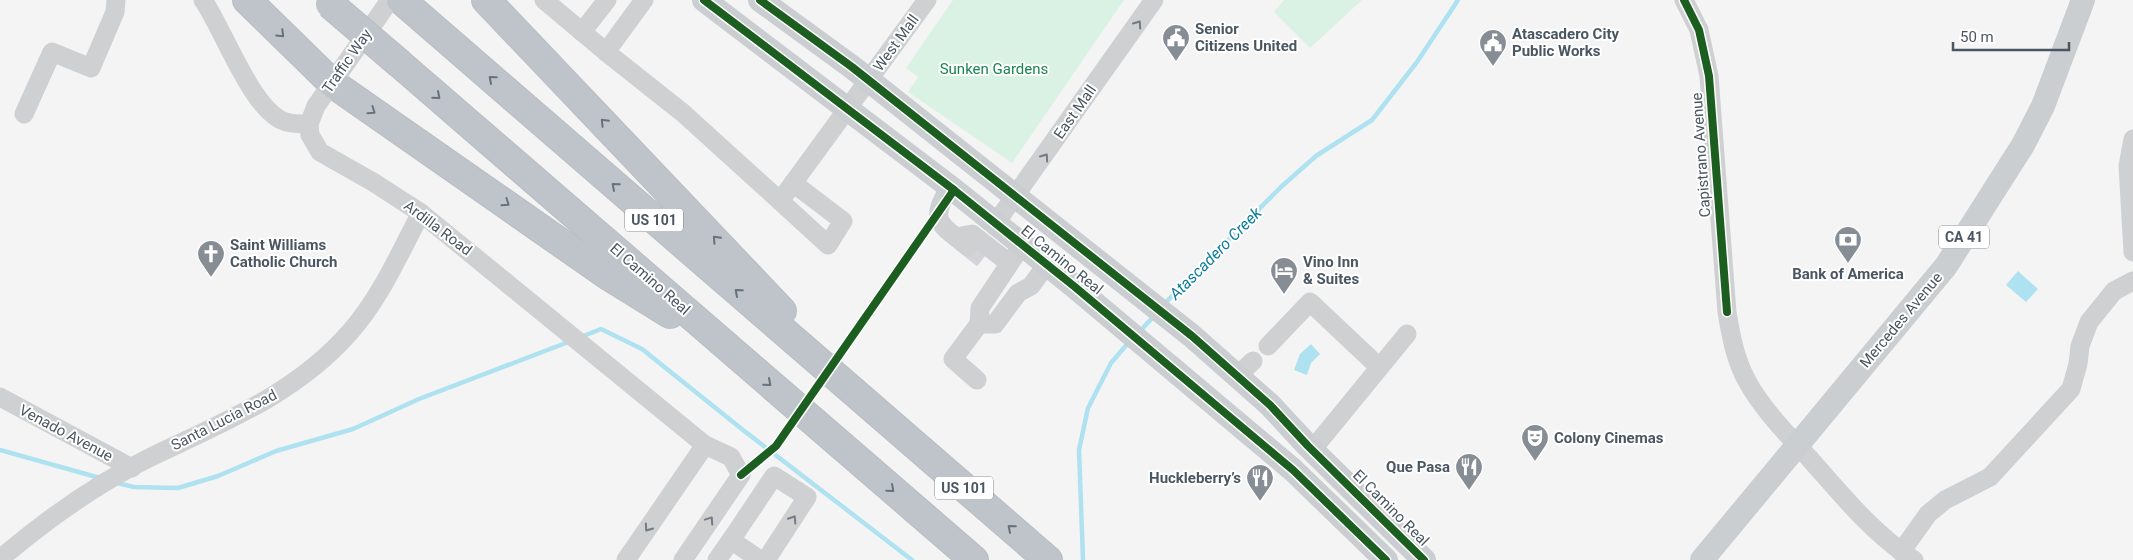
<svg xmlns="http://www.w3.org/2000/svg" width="2133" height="560" font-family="Roboto,sans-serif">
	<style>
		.green { fill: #d9f2e3 }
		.water { fill: #aee2f0 }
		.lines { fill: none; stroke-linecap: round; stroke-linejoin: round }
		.stream { stroke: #aee2f0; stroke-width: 4.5 }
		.minor-tunnel { stroke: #d2d4d7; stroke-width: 19; stroke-dasharray: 19 9; stroke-linecap: butt }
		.highway-casing { stroke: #b9bec3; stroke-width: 30 }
		.minor { stroke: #ced0d2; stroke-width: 19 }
		.major { stroke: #caced1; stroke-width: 24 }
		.highway { stroke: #bec4c9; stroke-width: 28 }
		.highway-bridge-casing { stroke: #b9bec3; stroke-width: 30; stroke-linecap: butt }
		.highway-bridge { stroke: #bec4c9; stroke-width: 28 }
		.cycleway-casing { stroke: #fff; stroke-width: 11 }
		.cycleway { stroke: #1b5e20; stroke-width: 8 }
		.oneway { stroke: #727b83 }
		.oneway2 { stroke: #67727b }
		.labels { text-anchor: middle; stroke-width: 4; stroke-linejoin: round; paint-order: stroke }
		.shield { fill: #fff; stroke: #808990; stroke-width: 1 }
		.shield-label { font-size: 14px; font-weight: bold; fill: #4a5661 }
		.poi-label { font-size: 15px; font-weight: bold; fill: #4a5661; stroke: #fff; text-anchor: start }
		.street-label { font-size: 15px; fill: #4a5661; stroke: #fff }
		.park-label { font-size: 15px; fill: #17864f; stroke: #fff }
		.water-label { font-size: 16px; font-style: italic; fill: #0c7c9b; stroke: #fff }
	</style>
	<rect width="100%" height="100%" fill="#f4f4f4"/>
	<g class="green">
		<polygon points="953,0 1124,0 1012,163 908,92 918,77 906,68"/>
		<polygon points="1284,0 1362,0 1310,48 1274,12"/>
	</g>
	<g class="water">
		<polygon points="2018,271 2038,289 2026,302 2006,285"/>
		<polygon points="1311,344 1320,354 1311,363 1307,375 1294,370 1300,354"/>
	</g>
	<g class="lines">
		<g class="stream">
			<polyline points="1163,305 1281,187 1316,156 1372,120 1417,62 1458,0"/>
			<polyline points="1140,331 1155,315"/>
			<polyline points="581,337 601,329 642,349 743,430 912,560"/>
			<polyline points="0,450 100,478"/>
			<polyline points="117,483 134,487 178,488 218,476 276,451 353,429 419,399 571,341"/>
			<polyline points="1083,560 1079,450 1088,408 1111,363 1129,342"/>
		</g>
		<polyline class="minor-tunnel" points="968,247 986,261"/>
		<defs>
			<g id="highway">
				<polyline points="247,0 332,83 607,275 670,314"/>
				<polyline points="401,0 1048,560"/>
				<polyline points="486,0 782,311"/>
				<polyline points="400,64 974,560"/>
			</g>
		</defs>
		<use href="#highway" class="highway-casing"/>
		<g class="minor">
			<path d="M203,0C223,28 252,112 286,122C293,124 302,124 309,124L310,135L320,152L373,182L421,213L705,445L731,457L741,475L683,560"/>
			<polyline points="544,0 606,52"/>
			<polyline points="644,0 606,52 683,113 780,201 927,0"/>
			<path d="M1684,0L1699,30L1709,76L1727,312C1731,336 1735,359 1747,381C1763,410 1788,435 1810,459C1842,495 1873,534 1914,560"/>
			<polyline points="582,32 607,0"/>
			<polyline points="24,114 52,52 91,68 115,12 116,0"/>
			<polyline points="309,124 316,106 390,0"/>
			<polyline points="2133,139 2128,166 2133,252"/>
			<path d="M950,187C928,222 940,224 968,247"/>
			<polyline points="780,201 828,245 843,221 793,183"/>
			<polyline points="995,224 1154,0"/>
			<polyline points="956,237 972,234 1009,263"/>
			<polyline points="979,324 995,324 1018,293 1031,286 1047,264"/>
			<polyline points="1268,346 1310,302 1379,367"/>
			<polyline points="1237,376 1253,361"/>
			<polyline points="977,380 953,359 979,324 980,308 1022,245"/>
			<polyline points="0,397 132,468"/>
			<polyline points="1312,450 1407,334"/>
			<polyline points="731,540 774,476 807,497 766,560"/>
			<polyline points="1901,552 1928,514 1945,500 1990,477 2071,389 2078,364 2080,346 2089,322 2114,291 2133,281"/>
			<path d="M0,559C47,519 97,483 153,456C224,422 297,393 350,332C381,297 399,254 421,213"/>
			<polyline points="626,560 705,445"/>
			<polyline points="717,560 731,540 760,560"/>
		</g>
		<g class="major">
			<polyline points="704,0 954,190 1075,287 1293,470 1386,560"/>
			<polyline points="760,0 852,67 1192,336 1270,405 1308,446 1424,560"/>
			<polyline points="1702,560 1946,266 2023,145 2043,106 2083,0"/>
		</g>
		<use href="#highway" class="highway"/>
		<defs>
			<polyline id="highway-bridge" points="330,4 400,64"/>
		</defs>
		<use href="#highway-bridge" class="highway-bridge-casing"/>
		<use href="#highway-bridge" class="highway-bridge"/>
		<defs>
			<g id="cycleway">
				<polyline points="704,0 954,190 1075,287 1293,470 1386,560"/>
				<polyline points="760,0 852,67 1192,336 1270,405 1308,446 1424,560"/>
				<polyline points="1684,0 1699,30 1709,76 1727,312"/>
				<polyline points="741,475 776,446 954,190"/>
			</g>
		</defs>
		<use href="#cycleway" class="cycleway-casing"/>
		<use href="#cycleway" class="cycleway"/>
	</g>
	<defs><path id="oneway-chevron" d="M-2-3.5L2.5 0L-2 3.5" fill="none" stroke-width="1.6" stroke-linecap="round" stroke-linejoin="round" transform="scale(1.25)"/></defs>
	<g class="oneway">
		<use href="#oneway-chevron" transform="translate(1138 24) rotate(-55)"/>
		<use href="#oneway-chevron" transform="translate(1045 157) rotate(-55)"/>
		<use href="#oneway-chevron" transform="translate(793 519) rotate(-57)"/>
		<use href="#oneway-chevron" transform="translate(710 520) rotate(-56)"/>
		<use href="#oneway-chevron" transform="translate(648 528) rotate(125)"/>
	</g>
	<g class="oneway2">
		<use href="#oneway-chevron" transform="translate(281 34) rotate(44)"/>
		<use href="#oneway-chevron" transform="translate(492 79) rotate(-139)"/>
		<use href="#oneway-chevron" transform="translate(437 96) rotate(41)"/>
		<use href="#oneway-chevron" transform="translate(372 111) rotate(35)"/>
		<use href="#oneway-chevron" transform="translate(604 122) rotate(-134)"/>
		<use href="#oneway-chevron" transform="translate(615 186) rotate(-139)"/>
		<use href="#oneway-chevron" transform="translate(506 203) rotate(35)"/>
		<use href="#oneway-chevron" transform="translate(716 239) rotate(-133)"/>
		<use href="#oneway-chevron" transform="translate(738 292) rotate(-139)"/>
		<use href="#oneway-chevron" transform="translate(768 383) rotate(41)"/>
		<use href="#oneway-chevron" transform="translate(891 489) rotate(41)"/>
		<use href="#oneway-chevron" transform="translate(1011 528) rotate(-139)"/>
	</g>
	<defs>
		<symbol id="civic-pin" viewBox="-11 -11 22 30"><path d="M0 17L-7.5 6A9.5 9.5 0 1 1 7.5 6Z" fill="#868d94" stroke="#fff"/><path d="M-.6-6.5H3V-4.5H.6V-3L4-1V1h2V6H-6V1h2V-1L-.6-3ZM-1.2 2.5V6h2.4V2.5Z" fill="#fff"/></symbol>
		<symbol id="bank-pin" viewBox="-11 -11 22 30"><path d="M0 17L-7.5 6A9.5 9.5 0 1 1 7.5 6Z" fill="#868d94" stroke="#fff"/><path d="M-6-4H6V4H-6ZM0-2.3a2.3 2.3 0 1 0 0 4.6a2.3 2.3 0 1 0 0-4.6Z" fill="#fff"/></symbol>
		<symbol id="church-pin" viewBox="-11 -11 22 30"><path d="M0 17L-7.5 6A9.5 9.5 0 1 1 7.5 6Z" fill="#868d94" stroke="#fff"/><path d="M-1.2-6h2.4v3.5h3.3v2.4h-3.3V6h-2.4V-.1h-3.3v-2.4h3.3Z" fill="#fff"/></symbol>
		<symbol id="hotel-pin" viewBox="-11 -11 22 30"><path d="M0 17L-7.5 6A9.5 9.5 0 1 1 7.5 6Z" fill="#868d94" stroke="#fff"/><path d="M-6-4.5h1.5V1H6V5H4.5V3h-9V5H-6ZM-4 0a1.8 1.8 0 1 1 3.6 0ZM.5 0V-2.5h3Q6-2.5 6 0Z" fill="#fff"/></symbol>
		<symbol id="theatre-pin" viewBox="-11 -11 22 30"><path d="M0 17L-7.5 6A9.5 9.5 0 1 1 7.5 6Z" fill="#868d94" stroke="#fff"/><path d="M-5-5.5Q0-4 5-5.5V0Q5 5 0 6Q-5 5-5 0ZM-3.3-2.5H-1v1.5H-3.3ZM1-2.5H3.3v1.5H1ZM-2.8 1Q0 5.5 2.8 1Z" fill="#fff"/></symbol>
		<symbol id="restaurant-pin" viewBox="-11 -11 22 30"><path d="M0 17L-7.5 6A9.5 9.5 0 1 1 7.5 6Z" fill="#868d94" stroke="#fff"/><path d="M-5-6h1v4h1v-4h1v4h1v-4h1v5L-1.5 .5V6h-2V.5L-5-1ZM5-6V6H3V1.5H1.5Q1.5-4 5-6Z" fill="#fff"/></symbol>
	</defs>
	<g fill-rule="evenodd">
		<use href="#civic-pin" x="1160" y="22" width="32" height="43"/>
		<use href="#civic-pin" x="1477" y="27" width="32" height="43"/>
		<use href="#bank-pin" x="1832" y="224" width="32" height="43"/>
		<use href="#church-pin" x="195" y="238" width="32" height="43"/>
		<use href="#hotel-pin" x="1268" y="255" width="32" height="43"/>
		<use href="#theatre-pin" x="1519" y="422" width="32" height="43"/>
		<use href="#restaurant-pin" x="1453" y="451" width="32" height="43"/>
		<use href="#restaurant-pin" x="1244" y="462" width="32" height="43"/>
	</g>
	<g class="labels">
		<g class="shield">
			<rect x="625" y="208.5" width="58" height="23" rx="4"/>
			<rect x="1939" y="225.5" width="50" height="23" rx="4"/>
			<rect x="935" y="476.5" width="58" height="23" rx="4"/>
		</g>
		<g class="shield-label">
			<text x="654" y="225">US 101</text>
			<text x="1964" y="242">CA 41</text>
			<text x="964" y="493">US 101</text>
		</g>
		<g class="poi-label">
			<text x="1195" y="34">Senior<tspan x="1195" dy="17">Citizens United</tspan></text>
			<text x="1512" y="39">Atascadero City<tspan x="1512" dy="17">Public Works</tspan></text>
			<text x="230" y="250">Saint Williams<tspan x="230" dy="17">Catholic Church</tspan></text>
			<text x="1303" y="267">Vino Inn<tspan x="1303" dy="17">&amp; Suites</tspan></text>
			<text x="1848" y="279" text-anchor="middle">Bank of America</text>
			<text x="1554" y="443">Colony Cinemas</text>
			<text x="1450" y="472" text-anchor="end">Que Pasa</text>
			<text x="1241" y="483" text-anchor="end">Huckleberry’s</text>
		</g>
		<g class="street-label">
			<text transform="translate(896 43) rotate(-54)" y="5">West Mall</text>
			<text transform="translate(347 61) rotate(-55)" y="5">Traffic Way</text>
			<text transform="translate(1075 112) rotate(-55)" y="5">East Mall</text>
			<text transform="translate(1701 155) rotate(-94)" y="5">Capistrano Avenue</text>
			<text transform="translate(438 228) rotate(37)" y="5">Ardilla Road</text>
			<text transform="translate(1062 260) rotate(39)" y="5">El Camino Real</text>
			<text transform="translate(650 279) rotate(41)" y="5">El Camino Real</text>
			<text transform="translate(1901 320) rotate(-50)" y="5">Mercedes Avenue</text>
			<text transform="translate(224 420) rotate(-27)" y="5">Santa Lucia Road</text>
			<text transform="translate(66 433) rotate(28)" y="5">Venado Avenue</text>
			<text transform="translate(1391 508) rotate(45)" y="5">El Camino Real</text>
		</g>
		<g class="park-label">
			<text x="994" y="74">Sunken Gardens</text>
		</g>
		<g class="water-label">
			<text transform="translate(1215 253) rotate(-45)" y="6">Atascadero Creek</text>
		</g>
	</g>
	<path d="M1953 42v8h116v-8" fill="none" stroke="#4a5661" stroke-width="2.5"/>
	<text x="1960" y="42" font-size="15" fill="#4a5661" stroke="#ffffff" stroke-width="4" paint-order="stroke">50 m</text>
</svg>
